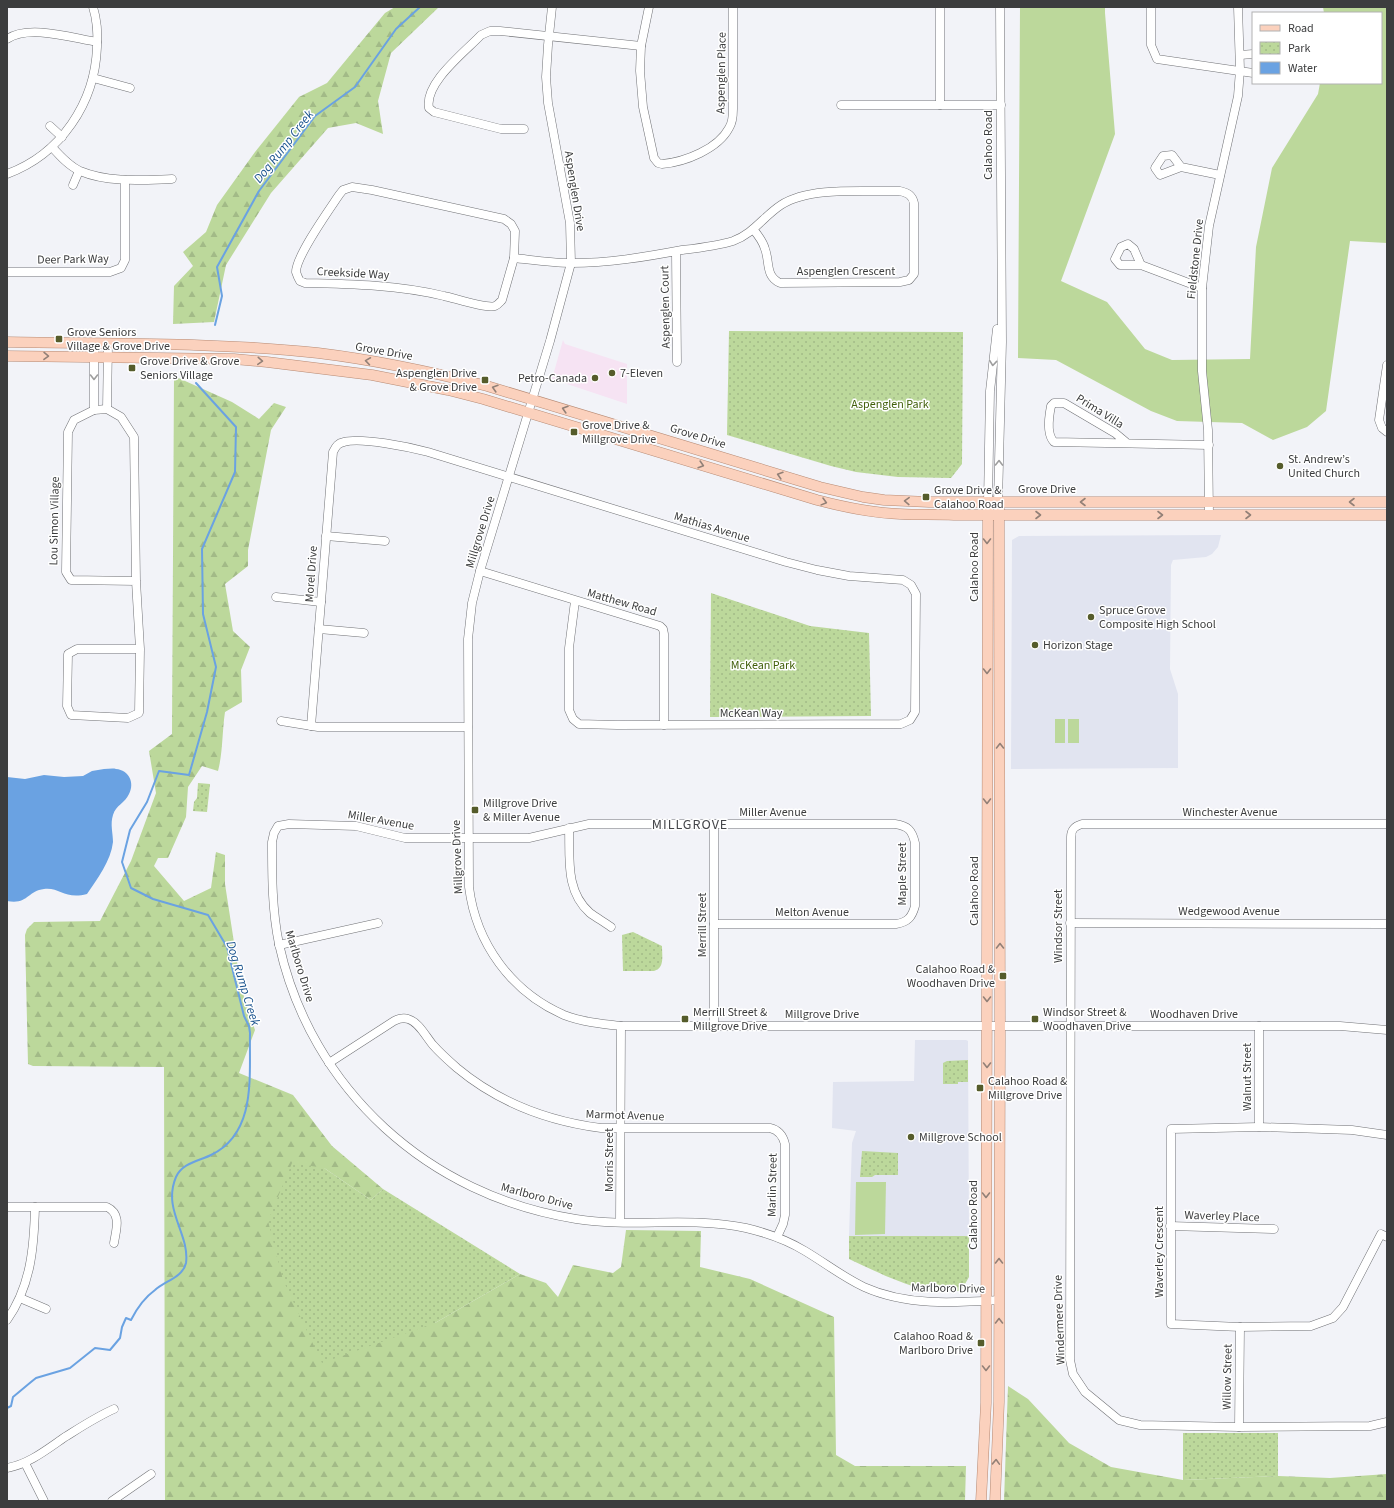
<svg xmlns="http://www.w3.org/2000/svg" width="1394" height="1508" font-family="'Source Sans 3',sans-serif">
	<style>
		.commercial { fill: #f6e3f3 }
		.built { fill: #e1e4f0 }
		.green { fill: #bcd89b }
		.forest { fill: url(#forest-firs) }
		.park { fill: url(#park-dots) }
		.water { fill: #6aa2e2 }
		.lines { fill: none; stroke-linecap: round; stroke-linejoin: round }
		.stream { stroke: #6aa2e2; stroke-width: 2 }
		.minor-casing { stroke: #717276; stroke-width: 9 }
		.major-casing { stroke: #b68a74; stroke-width: 11 }
		.minor { stroke: #fff; stroke-width: 8 }
		.major { stroke: #fbd1bd; stroke-width: 10 }
		.oneway { stroke: #928077 }
		.oneway2 { stroke: #9e9e9e }
		.poi-dot { fill: #555c2b; stroke: #fff; stroke-width: 1.5 }
		.labels { text-anchor: middle; stroke-width: 3; stroke-linejoin: round; paint-order: stroke }
		.street-label { font-size: 12px; fill: #3c3d3e; stroke: #fff }
		.poi-label { font-size: 12px; fill: #3c3d3e; stroke: #fff; text-anchor: start }
		.park-label { font-size: 12px; fill: #42600b; stroke: #fff }
		.water-label { font-size: 13px; font-style: italic; fill: #1a538e; stroke: #fff }
		.quarter-label { font-size: 14px; letter-spacing: 1px; fill: #45464a; stroke: #fff }
	</style>
	<defs>
		<pattern id="forest-firs" width="22" height="20" patternUnits="userSpaceOnUse"><rect width="22" height="20" fill="#bcd89b"/><path d="M5 1l3.5 6h-7zM16 11l3.5 6h-7z" fill="#a2ba87"/></pattern>
		<pattern id="park-dots" width="8" height="8" patternUnits="userSpaceOnUse"><rect width="8" height="8" fill="#bcd89b"/><path d="M2 2h.1M6 6h.1" fill="none" stroke="#a2ba87" stroke-width="1.8" stroke-linecap="round"/></pattern>
	</defs>
	<rect width="100%" height="100%" fill="#f2f3f8"/>
	<polygon class="commercial" points="563,340 565,344 627,364 627,404 552,379"/>
	<g class="built">
		<polygon points="1221,535 1218,547 1212,554 1206,557 1173,560 1171,565 1170,669 1178,694 1178,768 1011,769 1012,540 1019,536"/>
		<polygon points="915,1040 966,1040 968,1041 969,1236 849,1236 852,1143 856,1131 832,1128 833,1082 914,1081"/>
	</g>
	<g class="green">
		<polygon points="1020,7 1105,7 1105,13 1115,134 1061,281 1107,302 1145,349 1172,360 1250,359 1256,247 1272,168 1318,94 1320,83 1381,83 1381,13 1324,13 1323,7 1387,7 1387,243 1350,241 1326,411 1307,427 1273,440 1242,423 1177,421 1151,411 1056,360 1018,358"/>
		<rect x="1055" y="719" width="10" height="24"/>
		<rect x="1068" y="719" width="11" height="24"/>
		<polygon points="856,1182 886,1182 885,1234 855,1235"/>
	</g>
	<g class="forest">
		<polygon points="395,7 439,7 391,53 378,101 383,134 356,123 328,128 271,193 226,265 214,322 173,324 174,286 193,266 183,252 206,232 217,205 255,152 299,97 327,83 385,13"/>
		<path d="M174,376L232,402L259,419L274,403L286,407L271,430L248,550V566L225,584L233,631L250,647L241,670L242,702L225,712C222,732 223,752 218,771L202,766L188,787L186,817L168,858H158L154,866L184,901L211,888L216,852L225,855V884L237,962L244,997L255,1030L239,1073L293,1095L332,1146L383,1189L371,1200L324,1168L435,1323L520,1274L546,1283L558,1297L573,1265L613,1273L621,1267L626,1230L701,1231L700,1267L750,1279L834,1317L836,1455L855,1466H966L965,1501H165L164,1067L33,1066L28,1064L25,935L27,929L34,922L100,921L131,861L156,793L149,751L172,734Z"/>
		<polygon points="1008,1386 1028,1399 1069,1443 1111,1467 1183,1480 1278,1476 1330,1478 1387,1474 1387,1501 1004,1501"/>
	</g>
	<g class="park">
		<polygon points="729,331 963,332 962,464 951,478 898,477 856,472 831,466 727,435"/>
		<polygon points="711,593 810,626 869,633 871,716 710,717"/>
		<polygon points="198,783 210,784 207,812 193,811 194,802 197,798"/>
		<path d="M633,932L662,946C662,956 665,968 654,971H623L622,935Z"/>
		<polygon points="968,1060 968,1082 958,1082 958,1084 943,1084 943,1063 947,1061"/>
		<polygon points="862,1151 898,1153 898,1175 875,1175 872,1177 860,1177"/>
		<polygon points="292,1163 324,1168 371,1200 383,1189 520,1274 435,1323 322,1363 283,1280 268,1221"/>
		<path d="M849,1236H969V1277L961,1291C948,1291 936,1291 924,1289C898,1283 873,1270 849,1259Z"/>
		<polygon points="1183,1433 1278,1433 1278,1476 1183,1480"/>
	</g>
	<path class="water" d="M104,769C108,769 113,768 116,769C129,770 135,783 129,794C125,803 116,805 113,815C110,824 113,833 113,842C111,861 97,879 87,894C65,900 60,887 44,889C27,891 28,905 7,901V777L25,779L44,775L64,777L83,776L92,771Z"/>
	<g class="lines">
		<g class="stream">
			<polyline points="215,325 222,296 217,267 259,191 315,116 355,87 396,29 420,7"/>
			<path d="M7,1408L11,1406L13,1397L31,1382L36,1378L70,1368L95,1348L110,1350L120,1338L122,1327L126,1318L131,1320C137,1308 144,1298 155,1290C165,1281 183,1277 186,1263C190,1234 162,1210 176,1177C182,1163 199,1161 211,1155C257,1133 249,1076 250,1033L249,1026L244,1016L227,947L208,915L153,899L131,888L122,862L130,830L147,802L159,771L189,775L207,712L216,667L203,614L202,549L235,472L236,427L196,383"/>
		</g>
		<defs>
			<g id="minor">
				<path d="M552,7L548,45L546,77L548,103L570,223L571,263L550,341L480,571L472,603L468,639L469,887C476,943 511,992 564,1015C582,1022 602,1024 621,1026H1340L1387,1030"/>
				<path d="M649,7L641,46L640,71L643,107L654,158L658,163L662,164C685,162 718,149 729,128C733,122 733,115 733,109V7"/>
				<polyline points="940,7 940,105"/>
				<polyline points="1151,7 1151,45 1157,59 1253,73"/>
				<path d="M7,39C29,24 72,38 97,42"/>
				<polyline points="1240,55 1253,54"/>
				<polyline points="93,78 130,88"/>
				<polyline points="841,105 1001,105"/>
				<polyline points="50,126 62,137"/>
				<path d="M524,129H501L434,112L429,108C424,83 465,52 481,35L490,31H500L641,46"/>
				<path d="M52,147C60,156 69,166 80,171C109,183 142,180 172,179"/>
				<polyline points="1181,167 1172,155 1163,156 1155,168 1160,175 1181,167 1220,175"/>
				<path d="M7,174C61,154 95,103 97,47C98,33 97,20 93,7"/>
				<polyline points="73,185 79,171"/>
				<path d="M352,187L372,190L504,219L511,224L515,231L514,258L502,300C500,302 498,305 495,306C487,309 454,298 444,296C399,285 351,284 305,283L300,281C298,278 297,275 296,272C296,256 329,210 339,195L343,190Z"/>
				<polyline points="676,252 677,362"/>
				<path d="M514,258C533,260 552,263 571,263C609,263 645,257 682,250C699,248 717,246 733,241C753,234 764,216 781,205C810,186 866,192 900,191C908,193 912,195 914,203V274L909,280L900,282L780,283C765,276 770,262 765,249C763,241 758,235 753,229"/>
				<polyline points="1141,265 1134,249 1128,244 1121,247 1115,259 1120,265 1141,265 1202,288"/>
				<polyline points="7,272 110,272 121,268 125,260 125,180"/>
				<polyline points="1387,365 1379,420 1382,428 1387,432"/>
				<polyline points="107,409 108,344"/>
				<polyline points="94,410 94,344"/>
				<path d="M1127,443L1115,433L1064,403H1054L1051,406C1049,416 1046,434 1054,442C1106,443 1157,444 1209,445"/>
				<polyline points="988,502 990,391 997,329"/>
				<polyline points="998,502 1002,342 1000,7"/>
				<polyline points="1209,515 1208,430 1202,371 1202,288 1209,226 1238,96 1240,70 1238,7"/>
				<polyline points="326,536 385,541"/>
				<polyline points="480,571 660,626 663,629 664,634 664,725"/>
				<polyline points="136,581 71,580 66,572 68,432 74,420 94,410 107,409 121,417 134,437 136,581 140,649 139,713 128,718 71,715 67,706 68,654 77,649 140,649"/>
				<polyline points="276,597 321,602"/>
				<polyline points="319,629 364,633"/>
				<polyline points="281,721 318,727 468,727"/>
				<path d="M311,726L333,452C336,446 338,443 344,442C361,437 409,447 428,452L786,562L817,570L849,576L903,580L911,585L916,594L915,712L910,720L901,724L617,725L579,724L573,719L569,710V648L575,601"/>
				<path d="M1387,824H1082C1075,826 1071,829 1071,837L1070,1360L1073,1374L1085,1392L1119,1420L1140,1425L1239,1427L1370,1426L1387,1422"/>
				<path d="M569,828C570,858 565,891 590,913C597,918 604,922 611,927"/>
				<polyline points="1070,923 1387,924"/>
				<path d="M714,924H896C908,922 912,917 915,906V843C912,830 908,826 895,824H589L529,838H405L356,826L289,824L278,826L274,833L272,842C272,876 272,910 279,944C311,1090 429,1196 576,1219C632,1228 691,1216 746,1228C767,1233 787,1240 805,1251C825,1263 843,1277 864,1287C906,1306 954,1303 999,1300"/>
				<polyline points="279,945 378,923"/>
				<polyline points="714,1026 714,824"/>
				<path d="M329,1063L394,1021C398,1019 403,1017 408,1019C419,1022 426,1037 433,1045C440,1053 449,1061 457,1068C499,1103 548,1121 601,1128H770C779,1130 783,1136 785,1144V1215L783,1224L777,1237"/>
				<polyline points="1259,1127 1259,1026"/>
				<polyline points="1387,1135 1352,1130 1259,1127 1171,1129 1171,1324 1240,1327 1311,1326 1333,1318 1343,1307 1381,1234 1387,1237"/>
				<path d="M7,1207H107C122,1214 116,1230 114,1243"/>
				<polyline points="620,1222 621,1026"/>
				<polyline points="1170,1226 1274,1229"/>
				<polyline points="20,1298 46,1309"/>
				<path d="M7,1320C31,1286 34,1247 35,1207"/>
				<polyline points="1239,1427 1240,1327"/>
				<polyline points="25,1463 44,1501"/>
				<path d="M7,1468C29,1464 46,1450 65,1437C81,1427 96,1417 114,1409"/>
				<polyline points="112,1501 151,1474"/>
			</g>
			<g id="major">
				<path d="M7,342C111,344 215,342 318,353C375,360 432,372 487,386L820,487L863,497L884,500L929,502H1387"/>
				<path d="M7,356L234,359L267,362L372,375L448,390L483,399L817,500C844,507 872,513 900,514C918,515 936,514 954,515H1387"/>
				<polyline points="981,1501 986,1403 988,508"/>
				<polyline points="995,1501 999,1402 1000,1037 999,509"/>
			</g>
		</defs>
		<use href="#minor" class="minor-casing"/>
		<use href="#major" class="major-casing"/>
		<use href="#minor" class="minor"/>
		<use href="#major" class="major"/>
	</g>
	<defs><path id="oneway-chevron" d="M-2-3.5L2.5 0L-2 3.5" fill="none" stroke-width="1.6" stroke-linecap="round" stroke-linejoin="round"/></defs>
	<g class="oneway">
		<use href="#oneway-chevron" transform="translate(46 356) rotate(1)"/>
		<use href="#oneway-chevron" transform="translate(260 361) rotate(4)"/>
		<use href="#oneway-chevron" transform="translate(368 361) rotate(-172)"/>
		<use href="#oneway-chevron" transform="translate(495 388) rotate(-163)"/>
		<use href="#oneway-chevron" transform="translate(565 409) rotate(-163)"/>
		<use href="#oneway-chevron" transform="translate(701 465) rotate(17)"/>
		<use href="#oneway-chevron" transform="translate(780 475) rotate(-163)"/>
		<use href="#oneway-chevron" transform="translate(907 501) rotate(-178)"/>
		<use href="#oneway-chevron" transform="translate(824 502) rotate(15)"/>
		<use href="#oneway-chevron" transform="translate(1083 502) rotate(180)"/>
		<use href="#oneway-chevron" transform="translate(1352 502) rotate(180)"/>
		<use href="#oneway-chevron" transform="translate(1038 515)"/>
		<use href="#oneway-chevron" transform="translate(1160 515)"/>
		<use href="#oneway-chevron" transform="translate(1248 515)"/>
		<use href="#oneway-chevron" transform="translate(987 541) rotate(90)"/>
		<use href="#oneway-chevron" transform="translate(987 671) rotate(90)"/>
		<use href="#oneway-chevron" transform="translate(1000 746) rotate(-90)"/>
		<use href="#oneway-chevron" transform="translate(987 801) rotate(90)"/>
		<use href="#oneway-chevron" transform="translate(1000 946) rotate(-90)"/>
		<use href="#oneway-chevron" transform="translate(987 999) rotate(90)"/>
		<use href="#oneway-chevron" transform="translate(987 1065) rotate(90)"/>
		<use href="#oneway-chevron" transform="translate(986 1195) rotate(90)"/>
		<use href="#oneway-chevron" transform="translate(999 1261) rotate(-90)"/>
		<use href="#oneway-chevron" transform="translate(999 1321) rotate(-90)"/>
		<use href="#oneway-chevron" transform="translate(986 1368) rotate(90)"/>
		<use href="#oneway-chevron" transform="translate(996 1462) rotate(-88)"/>
	</g>
	<g class="oneway2">
		<use href="#oneway-chevron" transform="translate(993 363) rotate(96)"/>
		<use href="#oneway-chevron" transform="translate(94 377) rotate(90)"/>
		<use href="#oneway-chevron" transform="translate(999 463) rotate(-89)"/>
	</g>
	<g class="poi-dot">
		<rect x="55" y="335" width="8" height="8" rx="2"/>
		<rect x="128" y="364" width="8" height="8" rx="2"/>
		<circle cx="612" cy="373" r="4"/>
		<circle cx="595" cy="378" r="4"/>
		<rect x="481" y="376" width="8" height="8" rx="2"/>
		<rect x="570" y="428" width="8" height="8" rx="2"/>
		<circle cx="1280" cy="466" r="4"/>
		<rect x="922" y="493" width="8" height="8" rx="2"/>
		<circle cx="1091" cy="617" r="4"/>
		<circle cx="1035" cy="645" r="4"/>
		<rect x="471" y="806" width="8" height="8" rx="2"/>
		<rect x="999" y="972" width="8" height="8" rx="2"/>
		<rect x="681" y="1015" width="8" height="8" rx="2"/>
		<rect x="1031" y="1015" width="8" height="8" rx="2"/>
		<rect x="976" y="1084" width="8" height="8" rx="2"/>
		<circle cx="911" cy="1137" r="4"/>
		<rect x="977" y="1339" width="8" height="8" rx="2"/>
	</g>
	<g class="labels">
		<g class="street-label">
			<text transform="translate(721 73) rotate(-89)" y="4">Aspenglen Place</text>
			<text transform="translate(988 145) rotate(-90)" y="4">Calahoo Road</text>
			<text transform="translate(575 191) rotate(81)" y="4">Aspenglen Drive</text>
			<text transform="translate(73 259) rotate(-1)" y="4">Deer Park Way</text>
			<text transform="translate(1195 259) rotate(-84)" y="4">Fieldstone Drive</text>
			<text x="846" y="275">Aspenglen Crescent</text>
			<text transform="translate(353 273) rotate(3)" y="4">Creekside Way</text>
			<text transform="translate(665 307) rotate(-91)" y="4">Aspenglen Court</text>
			<text transform="translate(384 351) rotate(10)" y="4">Grove Drive</text>
			<text transform="translate(1100 411) rotate(32)" y="4">Prima Villa</text>
			<text transform="translate(698 436) rotate(17)" y="4">Grove Drive</text>
			<text x="1047" y="493">Grove Drive</text>
			<text transform="translate(54 521) rotate(-89)" y="4">Lou Simon Village</text>
			<text transform="translate(712 527) rotate(17)" y="4">Mathias Avenue</text>
			<text transform="translate(480 532) rotate(-73)" y="4">Millgrove Drive</text>
			<text transform="translate(974 567) rotate(-90)" y="4">Calahoo Road</text>
			<text transform="translate(311 574) rotate(-86)" y="4">Morel Drive</text>
			<text transform="translate(622 602) rotate(16)" y="4">Matthew Road</text>
			<text x="751" y="717">McKean Way</text>
			<text x="773" y="816">Miller Avenue</text>
			<text x="1230" y="816">Winchester Avenue</text>
			<text transform="translate(381 820) rotate(10)" y="4">Miller Avenue</text>
			<text transform="translate(457 857) rotate(-92)" y="4">Millgrove Drive</text>
			<text transform="translate(902 874) rotate(-90)" y="4">Maple Street</text>
			<text transform="translate(974 891) rotate(-90)" y="4">Calahoo Road</text>
			<text x="1229" y="915">Wedgewood Avenue</text>
			<text x="812" y="916">Melton Avenue</text>
			<text transform="translate(702 925) rotate(-90)" y="4">Merrill Street</text>
			<text transform="translate(1058 926) rotate(-90)" y="4">Windsor Street</text>
			<text transform="translate(300 966) rotate(73)" y="4">Marlboro Drive</text>
			<text x="822" y="1018">Millgrove Drive</text>
			<text x="1194" y="1018">Woodhaven Drive</text>
			<text transform="translate(1247 1077) rotate(-90)" y="4">Walnut Street</text>
			<text transform="translate(625 1115) rotate(2)" y="4">Marmot Avenue</text>
			<text transform="translate(609 1160) rotate(-90)" y="4">Morris Street</text>
			<text transform="translate(772 1185) rotate(-89)" y="4">Marlin Street</text>
			<text transform="translate(537 1196) rotate(15)" y="4">Marlboro Drive</text>
			<text transform="translate(973 1215) rotate(-90)" y="4">Calahoo Road</text>
			<text transform="translate(1222 1216) rotate(2)" y="4">Waverley Place</text>
			<text transform="translate(1159 1252) rotate(-90)" y="4">Waverley Crescent</text>
			<text transform="translate(948 1288) rotate(1)" y="4">Marlboro Drive</text>
			<text transform="translate(1059 1320) rotate(-92)" y="4">Windermere Drive</text>
			<text transform="translate(1227 1377) rotate(-89)" y="4">Willow Street</text>
		</g>
		<g class="poi-label">
			<text x="67" y="336">Grove Seniors<tspan x="67" dy="14">Village &amp; Grove Drive</tspan></text>
			<text x="140" y="365">Grove Drive &amp; Grove<tspan x="140" dy="14">Seniors Village</tspan></text>
			<text x="477" y="377" text-anchor="end">Aspenglen Drive<tspan x="477" dy="14">&amp; Grove Drive</tspan></text>
			<text x="620" y="377">7-Eleven</text>
			<text x="587" y="382" text-anchor="end">Petro-Canada</text>
			<text x="582" y="429">Grove Drive &amp;<tspan x="582" dy="14">Millgrove Drive</tspan></text>
			<text x="1288" y="463">St. Andrew’s<tspan x="1288" dy="14">United Church</tspan></text>
			<text x="934" y="494">Grove Drive &amp;<tspan x="934" dy="14">Calahoo Road</tspan></text>
			<text x="1099" y="614">Spruce Grove<tspan x="1099" dy="14">Composite High School</tspan></text>
			<text x="1043" y="649">Horizon Stage</text>
			<text x="483" y="807">Millgrove Drive<tspan x="483" dy="14">&amp; Miller Avenue</tspan></text>
			<text x="995" y="973" text-anchor="end">Calahoo Road &amp;<tspan x="995" dy="14">Woodhaven Drive</tspan></text>
			<text x="693" y="1016">Merrill Street &amp;<tspan x="693" dy="14">Millgrove Drive</tspan></text>
			<text x="1043" y="1016">Windsor Street &amp;<tspan x="1043" dy="14">Woodhaven Drive</tspan></text>
			<text x="988" y="1085">Calahoo Road &amp;<tspan x="988" dy="14">Millgrove Drive</tspan></text>
			<text x="919" y="1141">Millgrove School</text>
			<text x="973" y="1340" text-anchor="end">Calahoo Road &amp;<tspan x="973" dy="14">Marlboro Drive</tspan></text>
		</g>
		<g class="park-label">
			<text x="890" y="408">Aspenglen Park</text>
			<text x="763" y="669">McKean Park</text>
		</g>
		<g class="water-label">
			<text transform="translate(283 146) rotate(-52)" y="5">Dog Rump Creek</text>
			<text transform="translate(244 983) rotate(73)" y="5">Dog Rump Creek</text>
		</g>
		<g class="quarter-label">
			<text x="690" y="829">MILLGROVE</text>
		</g>
	</g>
	<rect width="1394" height="1508" fill="none" stroke="#3c3d3e" stroke-width="16"/>
	<rect x="1252" y="12" width="130" height="72" fill="#ffffff" stroke="#b1b1b2"/>
	<rect x="1260" y="25" width="20" height="6" fill="#fbd1bd" stroke="#b1b1b2"/>
	<text x="1288" y="32" font-size="12" fill="#3c3d3e">Road</text>
	<rect x="1260" y="42" width="20" height="12" fill="url(#park-dots)" stroke="#b1b1b2"/>
	<text x="1288" y="52" font-size="12" fill="#3c3d3e">Park</text>
	<rect x="1260" y="62" width="20" height="12" fill="#6aa2e2" stroke="#b1b1b2"/>
	<text x="1288" y="72" font-size="12" fill="#3c3d3e">Water</text>
</svg>
